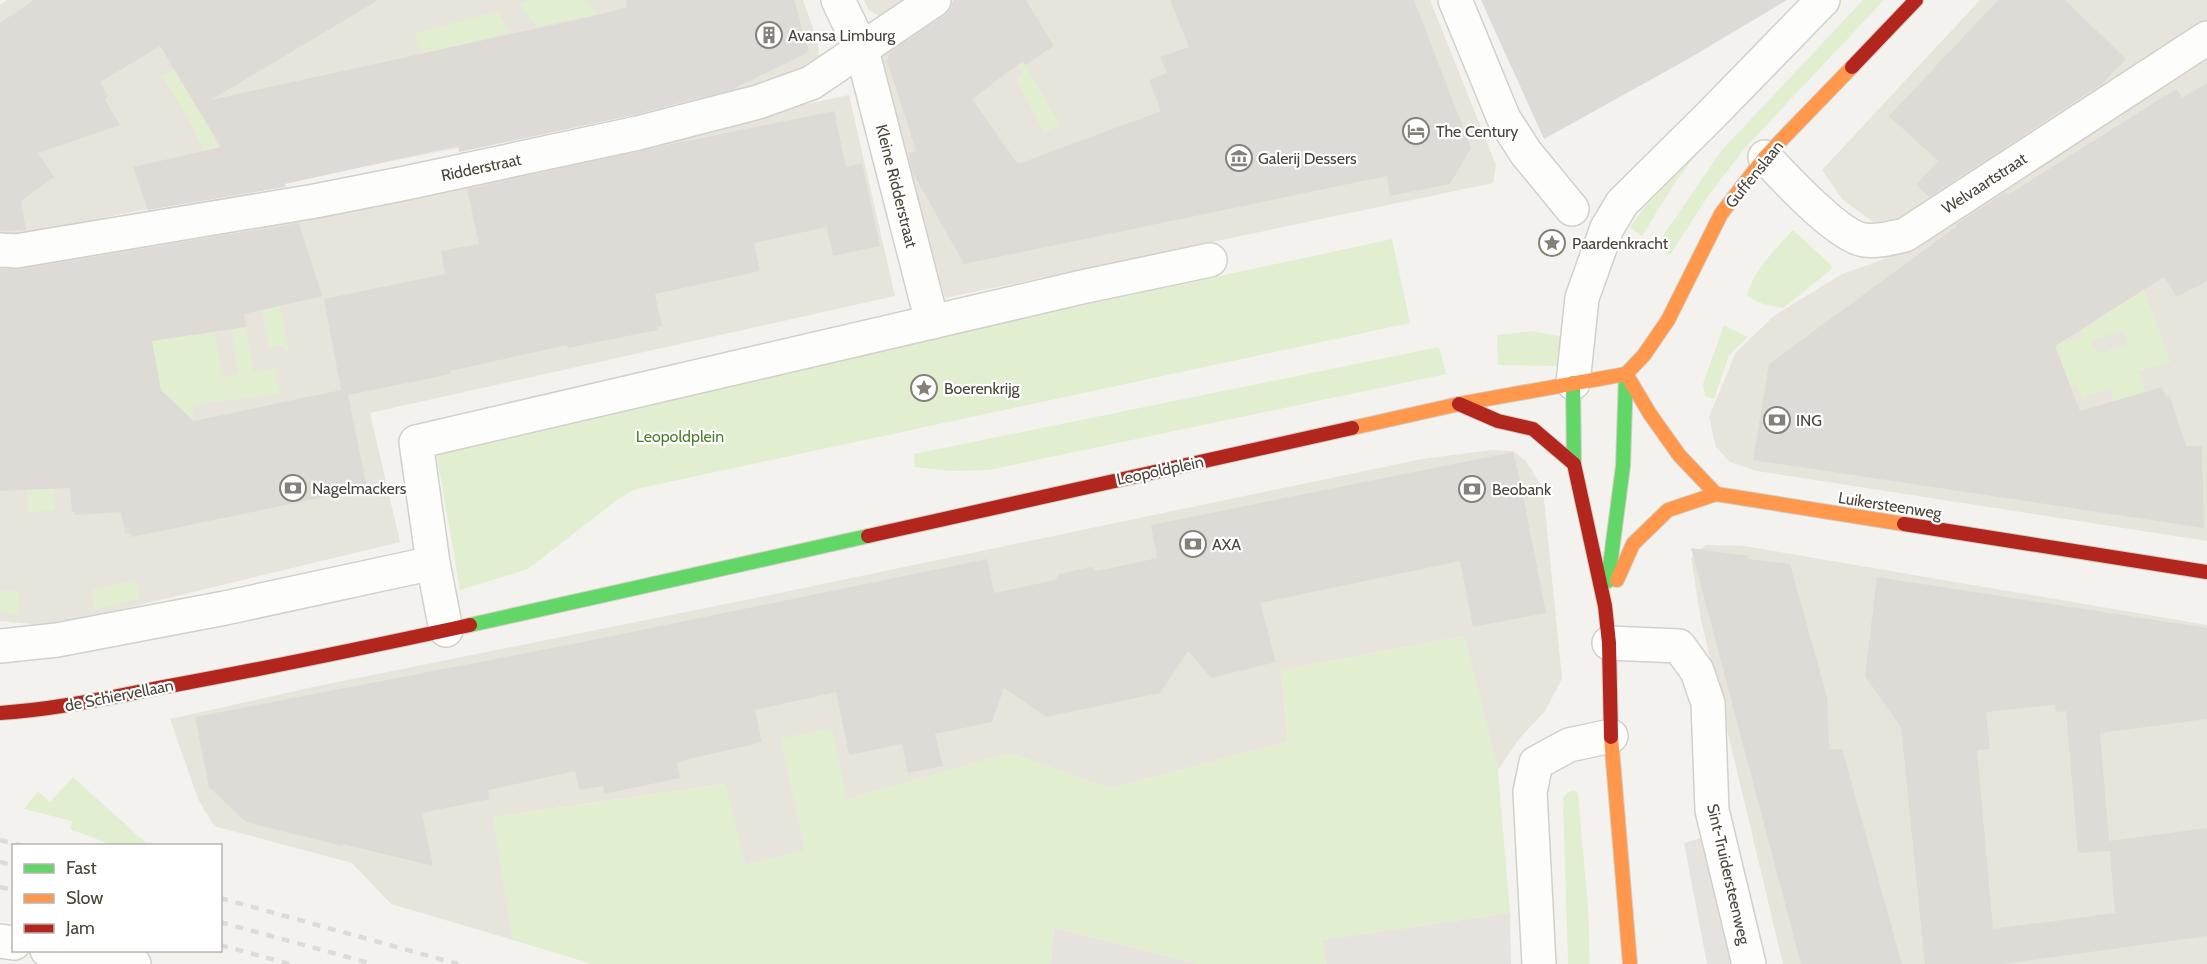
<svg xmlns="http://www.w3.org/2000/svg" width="2207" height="964" font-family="Cabin,sans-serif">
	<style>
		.residential { fill: #e7e4dc }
		.green { fill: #e1eecf; fill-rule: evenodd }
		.parking { fill: #e6e3df }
		.building { fill: #dedbd6 }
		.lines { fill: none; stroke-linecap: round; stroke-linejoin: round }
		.street-casing { stroke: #d2d0cb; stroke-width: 36 }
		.fast-casing { stroke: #d3cfc5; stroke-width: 16 }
		.slow-casing { stroke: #d3cfc5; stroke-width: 16 }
		.jam-casing { stroke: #d3cfc5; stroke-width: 16 }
		.street { stroke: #fdfdfc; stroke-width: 33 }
		.fast { stroke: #63d668; stroke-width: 14 }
		.slow { stroke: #ff974d; stroke-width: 14 }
		.jam { stroke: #b3261e; stroke-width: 14 }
		.rail { stroke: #dbdbda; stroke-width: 4.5; stroke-dasharray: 8 8; stroke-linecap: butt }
		.labels { text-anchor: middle; stroke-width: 4.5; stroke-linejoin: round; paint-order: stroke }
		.poi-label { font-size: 16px; fill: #4b4439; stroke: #fff; text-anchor: start }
		.street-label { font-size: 16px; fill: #4b4439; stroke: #fff }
		.park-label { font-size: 16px; fill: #4a7f2a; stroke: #fff }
	</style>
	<rect width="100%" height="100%" fill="#f4f2ee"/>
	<g class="residential">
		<polygon points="7,0 803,0 817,39 820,60 798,77 606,119 0,238 0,5"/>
		<polygon points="864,0 913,0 884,19 869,10"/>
		<polygon points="955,0 1430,0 1496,165 1493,183 945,298 877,53"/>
		<polygon points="1980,0 2207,0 2207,27 1894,224 1873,222 1842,199 1822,170"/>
		<polygon points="2207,60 2207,541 1757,471 1730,462 1716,447 1709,417 1736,352 1775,315 1842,274 1882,260 1940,226"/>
		<polygon points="849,95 895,296 370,413 400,542 53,626 0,621 0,260 307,211"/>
		<polygon points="1492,450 1513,451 1526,461 1543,489 1562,679 1545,711 1519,739 1498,770 1464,636 1281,670 1288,742 1109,788 1010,753 847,799 781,738 805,850 745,865 725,784 493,817 513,940 391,904 352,863 214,826 198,799 170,719 313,687 765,596 1422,459"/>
		<polygon points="1706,545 1745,546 2207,625 2207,964 1783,964 1701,620 1691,558"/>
	</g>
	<g class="green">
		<polygon points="529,0 583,0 598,14 537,27 519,4"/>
		<polygon points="1863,0 1884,0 1745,148 1708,196 1670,255 1656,246 1721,151"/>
		<polygon points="498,11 510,33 422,54 414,33"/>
		<polygon points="1015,59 1022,59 1060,125 1044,133 1016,79 1023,74"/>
		<polygon points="174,69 211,131 221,152 206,156 190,122 162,76"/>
		<polygon points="1715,129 1674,184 1642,236 1630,227 1664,180"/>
		<path d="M1793,230L1831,265L1832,269L1783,308L1763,304L1747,296C1754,269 1775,250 1793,230Z"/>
		<polygon points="1392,239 1410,323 636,489 617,500 528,569 460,590 435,445"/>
		<path d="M2144,289L2171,362L2139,371L2149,403L2113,401L2111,395L2114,387L2082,398L2077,386L2071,389L2054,341L2063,338L2066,342L2083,337L2081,330ZM2123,330L2128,343L2102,353L2094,348L2091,341Z"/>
		<polygon points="280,306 289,353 283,349 282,346 269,348 262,311"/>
		<polygon points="1724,325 1748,337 1729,355 1714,399 1705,396 1703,384"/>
		<polygon points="246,327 254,372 277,368 280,394 192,405 194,421 146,425 150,332 195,330 197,335 214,332 223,377 238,374 231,329"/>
		<polygon points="1532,331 1563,337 1561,366 1498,365 1497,335"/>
		<polygon points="1439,347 1446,374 989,470 950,471 915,467 914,454"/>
		<polygon points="53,450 55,510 28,513 26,478"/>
		<polygon points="136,580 140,599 94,610 92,590"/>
		<polygon points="0,591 19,591 18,616 0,610"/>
		<polygon points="1464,636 1498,770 1510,913 1323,940 1327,964 1198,964 1055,928 1050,964 592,964 513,940 493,817 726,784 745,865 805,850 781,738 832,728 847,799 1010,753 1109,788 1288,742 1281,670"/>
		<polygon points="73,777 148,845 112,845 70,829 72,821 24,809 38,791 50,802"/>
		<polygon points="1574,790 1578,793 1588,908 1590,964 1568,964 1563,798 1567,793"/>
	</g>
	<g class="parking">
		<polygon points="1708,836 1739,964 1707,964 1684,843"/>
		<polygon points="1510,913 1511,964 1327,964 1322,940"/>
		<polygon points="1055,928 1198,964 1050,964"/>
	</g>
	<g class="building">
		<polygon points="34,0 378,0 211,100 598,15 627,7 626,0 794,0 809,52 731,90 634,115 459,152 458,146 285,184 286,187 148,210 133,167 221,147 160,46 100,82 108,96 105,100 120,125 38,153 54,177 21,201 26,230 0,231 0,23"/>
		<polygon points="953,0 1026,0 1054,46 1025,65 1023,61 972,99 1018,164 1161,111 1149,80 1167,73 1160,57 1189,47 1170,0 1414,0 1471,148 1450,184 1390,196 1387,176 964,264 913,173 908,153 916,151 887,61 890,52 945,15 951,9"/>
		<polygon points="1481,0 1787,0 1688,59 1544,139"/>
		<polygon points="1998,0 2065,0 2126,59 2103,83 1929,197 1916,185 1938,161 1889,116"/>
		<polygon points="2207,83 2207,281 2177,297 2164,277 2055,346 2080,411 2162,387 2166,397 2170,396 2186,446 2202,446 2204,528 1753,460 1769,364 1957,226 1955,225 2006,192 2008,195 2171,92 2177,89 2182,98"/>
		<polygon points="834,111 846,167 862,163 880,246 833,256 827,227 754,243 760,271 655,294 662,326 657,327 658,330 567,348 567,345 450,371 451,374 348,395 367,488 132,537 131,533 125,533 121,512 75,515 75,511 72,512 70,488 0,491 0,269 19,269 299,223 322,296 244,314 246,327 152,341 161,390 194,421 341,390 324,299 445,274 441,251 479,244 467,189 672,144"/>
		<polygon points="1513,452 1519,475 1546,613 1473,627 1460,561 1260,603 1276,662 1211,678 1188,651 1160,693 1046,717 1004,688 992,722 935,734 943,766 908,773 902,744 849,755 836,692 755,710 762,742 677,762 680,778 604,794 603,786 579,790 575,771 488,790 490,799 422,813 433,866 343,844 343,846 246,822 209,787 195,717 578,643 987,559 994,593 1055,580 1059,574 1091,567 1097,571 1157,558 1151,525"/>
		<polygon points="1691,548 1748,556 1747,559 1790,564 1827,697 1829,749 1842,749 1902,964 1801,964"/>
		<polygon points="1877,577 2207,628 2207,719 2100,733 2110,851 2078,853 2066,711 2056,712 2054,705 1986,712 1990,749 1977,750 1993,929 2115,913 2109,841 2207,828 2207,936 2002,964 1925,964 1901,727 1865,676"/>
	</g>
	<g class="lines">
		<defs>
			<g id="street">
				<polyline points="838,0 862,50 932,322"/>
				<polyline points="1455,0 1504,119 1526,153 1572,209"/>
				<path d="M1765,157C1784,177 1838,236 1864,240C1877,242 1892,238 1905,235L2207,38"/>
				<polyline points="0,250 16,251 315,201 401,184 638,133 758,102 811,83 934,0"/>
				<polyline points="1573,383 1582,298 1607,228 1622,203 1711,115 1823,0"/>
				<polyline points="446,630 433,563 416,442 1082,287 1210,260"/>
				<polyline points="1609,643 1679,646 1697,671 1708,703 1712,810 1749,964"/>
				<polyline points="0,646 57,640 225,608 433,563"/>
				<polyline points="0,941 14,943"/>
				<polyline points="47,950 134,964"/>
				<polyline points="1539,964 1530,792 1536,763 1569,745 1611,736"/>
			</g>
			<g id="fast">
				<polyline points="1573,383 1574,464"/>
				<polyline points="1608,581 1623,466 1626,374"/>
				<polyline points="470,625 868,536"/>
			</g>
			<g id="slow">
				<polyline points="1626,374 1650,414 1679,455 1716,494 1904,524"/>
				<polyline points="1626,374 1644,355 1668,320 1721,214 1765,157 1852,67"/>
				<polyline points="1352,428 1459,404 1626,374"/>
				<polyline points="1617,580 1633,544 1668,510 1716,494"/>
				<polyline points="1611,737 1630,964"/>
			</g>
			<g id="jam">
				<polyline points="1852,67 1916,0"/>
				<polyline points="1459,404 1498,421 1533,429 1574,464 1605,606 1609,643 1611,737"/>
				<polyline points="1904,524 2207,572"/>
				<polyline points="868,536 1352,428"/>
				<path d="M0,713C61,709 120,695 180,684C277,666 373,646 470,625"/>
			</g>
		</defs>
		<use href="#street" class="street-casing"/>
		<use href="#fast" class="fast-casing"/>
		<use href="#slow" class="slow-casing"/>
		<use href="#jam" class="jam-casing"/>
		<use href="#street" class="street"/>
		<use href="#fast" class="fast"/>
		<use href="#slow" class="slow"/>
		<use href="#jam" class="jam"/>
		<g class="rail">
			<polyline points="0,840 23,846"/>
			<polyline points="0,862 14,866"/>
			<polyline points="0,887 14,890"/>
			<polyline points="220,898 458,964"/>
			<polyline points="220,922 373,964"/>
			<polyline points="220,945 290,964"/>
		</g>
	</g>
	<defs>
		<symbol id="building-ring" viewBox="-11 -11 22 22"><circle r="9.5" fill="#fff" stroke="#868178" stroke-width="1.5"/><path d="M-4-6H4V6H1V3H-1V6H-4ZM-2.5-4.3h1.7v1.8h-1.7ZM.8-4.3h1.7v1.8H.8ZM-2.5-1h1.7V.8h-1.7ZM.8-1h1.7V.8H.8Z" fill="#868178"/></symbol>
		<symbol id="hotel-ring" viewBox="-11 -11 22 22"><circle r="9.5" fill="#fff" stroke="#868178" stroke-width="1.5"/><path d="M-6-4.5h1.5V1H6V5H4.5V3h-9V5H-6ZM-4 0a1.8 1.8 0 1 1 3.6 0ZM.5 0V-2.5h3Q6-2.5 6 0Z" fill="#868178"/></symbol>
		<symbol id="museum-ring" viewBox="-11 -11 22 22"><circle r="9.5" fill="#fff" stroke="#868178" stroke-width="1.5"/><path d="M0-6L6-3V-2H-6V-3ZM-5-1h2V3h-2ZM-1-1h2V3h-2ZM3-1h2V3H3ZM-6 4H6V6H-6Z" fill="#868178"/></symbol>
		<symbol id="sight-ring" viewBox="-11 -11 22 22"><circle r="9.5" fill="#fff" stroke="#868178" stroke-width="1.5"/><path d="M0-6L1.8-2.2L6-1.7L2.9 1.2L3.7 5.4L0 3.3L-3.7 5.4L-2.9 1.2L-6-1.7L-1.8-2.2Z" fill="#868178"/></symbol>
		<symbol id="bank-ring" viewBox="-11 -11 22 22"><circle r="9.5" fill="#fff" stroke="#868178" stroke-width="1.5"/><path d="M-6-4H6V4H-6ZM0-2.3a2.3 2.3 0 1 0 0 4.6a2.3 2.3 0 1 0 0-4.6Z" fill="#868178"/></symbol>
	</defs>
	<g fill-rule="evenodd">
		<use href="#building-ring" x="754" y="20" width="30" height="30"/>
		<use href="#hotel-ring" x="1401" y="116" width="30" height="30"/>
		<use href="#museum-ring" x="1224" y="143" width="30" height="30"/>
		<use href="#sight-ring" x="1537" y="228" width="30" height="30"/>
		<use href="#sight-ring" x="909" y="373" width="30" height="30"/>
		<use href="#bank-ring" x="1762" y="405" width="30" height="30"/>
		<use href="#bank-ring" x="278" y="473" width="30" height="30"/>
		<use href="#bank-ring" x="1457" y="474" width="30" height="30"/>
		<use href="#bank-ring" x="1178" y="529" width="30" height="30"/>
	</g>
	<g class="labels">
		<g class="poi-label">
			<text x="788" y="41">Avansa Limburg</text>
			<text x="1436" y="137">The Century</text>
			<text x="1258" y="164">Galerij Dessers</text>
			<text x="1572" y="249">Paardenkracht</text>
			<text x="944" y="394">Boerenkrijg</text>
			<text x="1796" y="426">ING</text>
			<text x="312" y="494">Nagelmackers</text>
			<text x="1492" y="495">Beobank</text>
			<text x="1212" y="550">AXA</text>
		</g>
		<g class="street-label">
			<text transform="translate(481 167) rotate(-12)" y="6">Ridderstraat</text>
			<text transform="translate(1754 174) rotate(-51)" y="6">Guffenslaan</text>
			<text transform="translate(1984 183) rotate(-33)" y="6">Welvaartstraat</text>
			<text transform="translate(897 186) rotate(76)" y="6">Kleine Ridderstraat</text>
			<text transform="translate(1160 470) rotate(-12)" y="6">Leopoldplein</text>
			<text transform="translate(1890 505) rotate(9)" y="6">Luikersteenweg</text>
			<text transform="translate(119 695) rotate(-11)" y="6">de Schiervellaan</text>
			<text transform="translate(1729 874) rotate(77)" y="6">Sint-Truidersteenweg</text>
		</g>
		<g class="park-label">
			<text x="680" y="442">Leopoldplein</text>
		</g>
	</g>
	<rect x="12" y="844" width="210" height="108" fill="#ffffff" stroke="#b7b4b0" stroke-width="1.5"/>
	<rect x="24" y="864" width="30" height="9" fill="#63d668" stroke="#b7b4b0" stroke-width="1.5"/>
	<text x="66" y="874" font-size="18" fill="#4b4439">Fast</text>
	<rect x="24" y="894" width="30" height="9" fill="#ff974d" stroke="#b7b4b0" stroke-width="1.5"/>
	<text x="66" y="904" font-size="18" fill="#4b4439">Slow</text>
	<rect x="24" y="924" width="30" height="9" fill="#b3261e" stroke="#b7b4b0" stroke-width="1.5"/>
	<text x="66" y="934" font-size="18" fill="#4b4439">Jam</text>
</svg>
